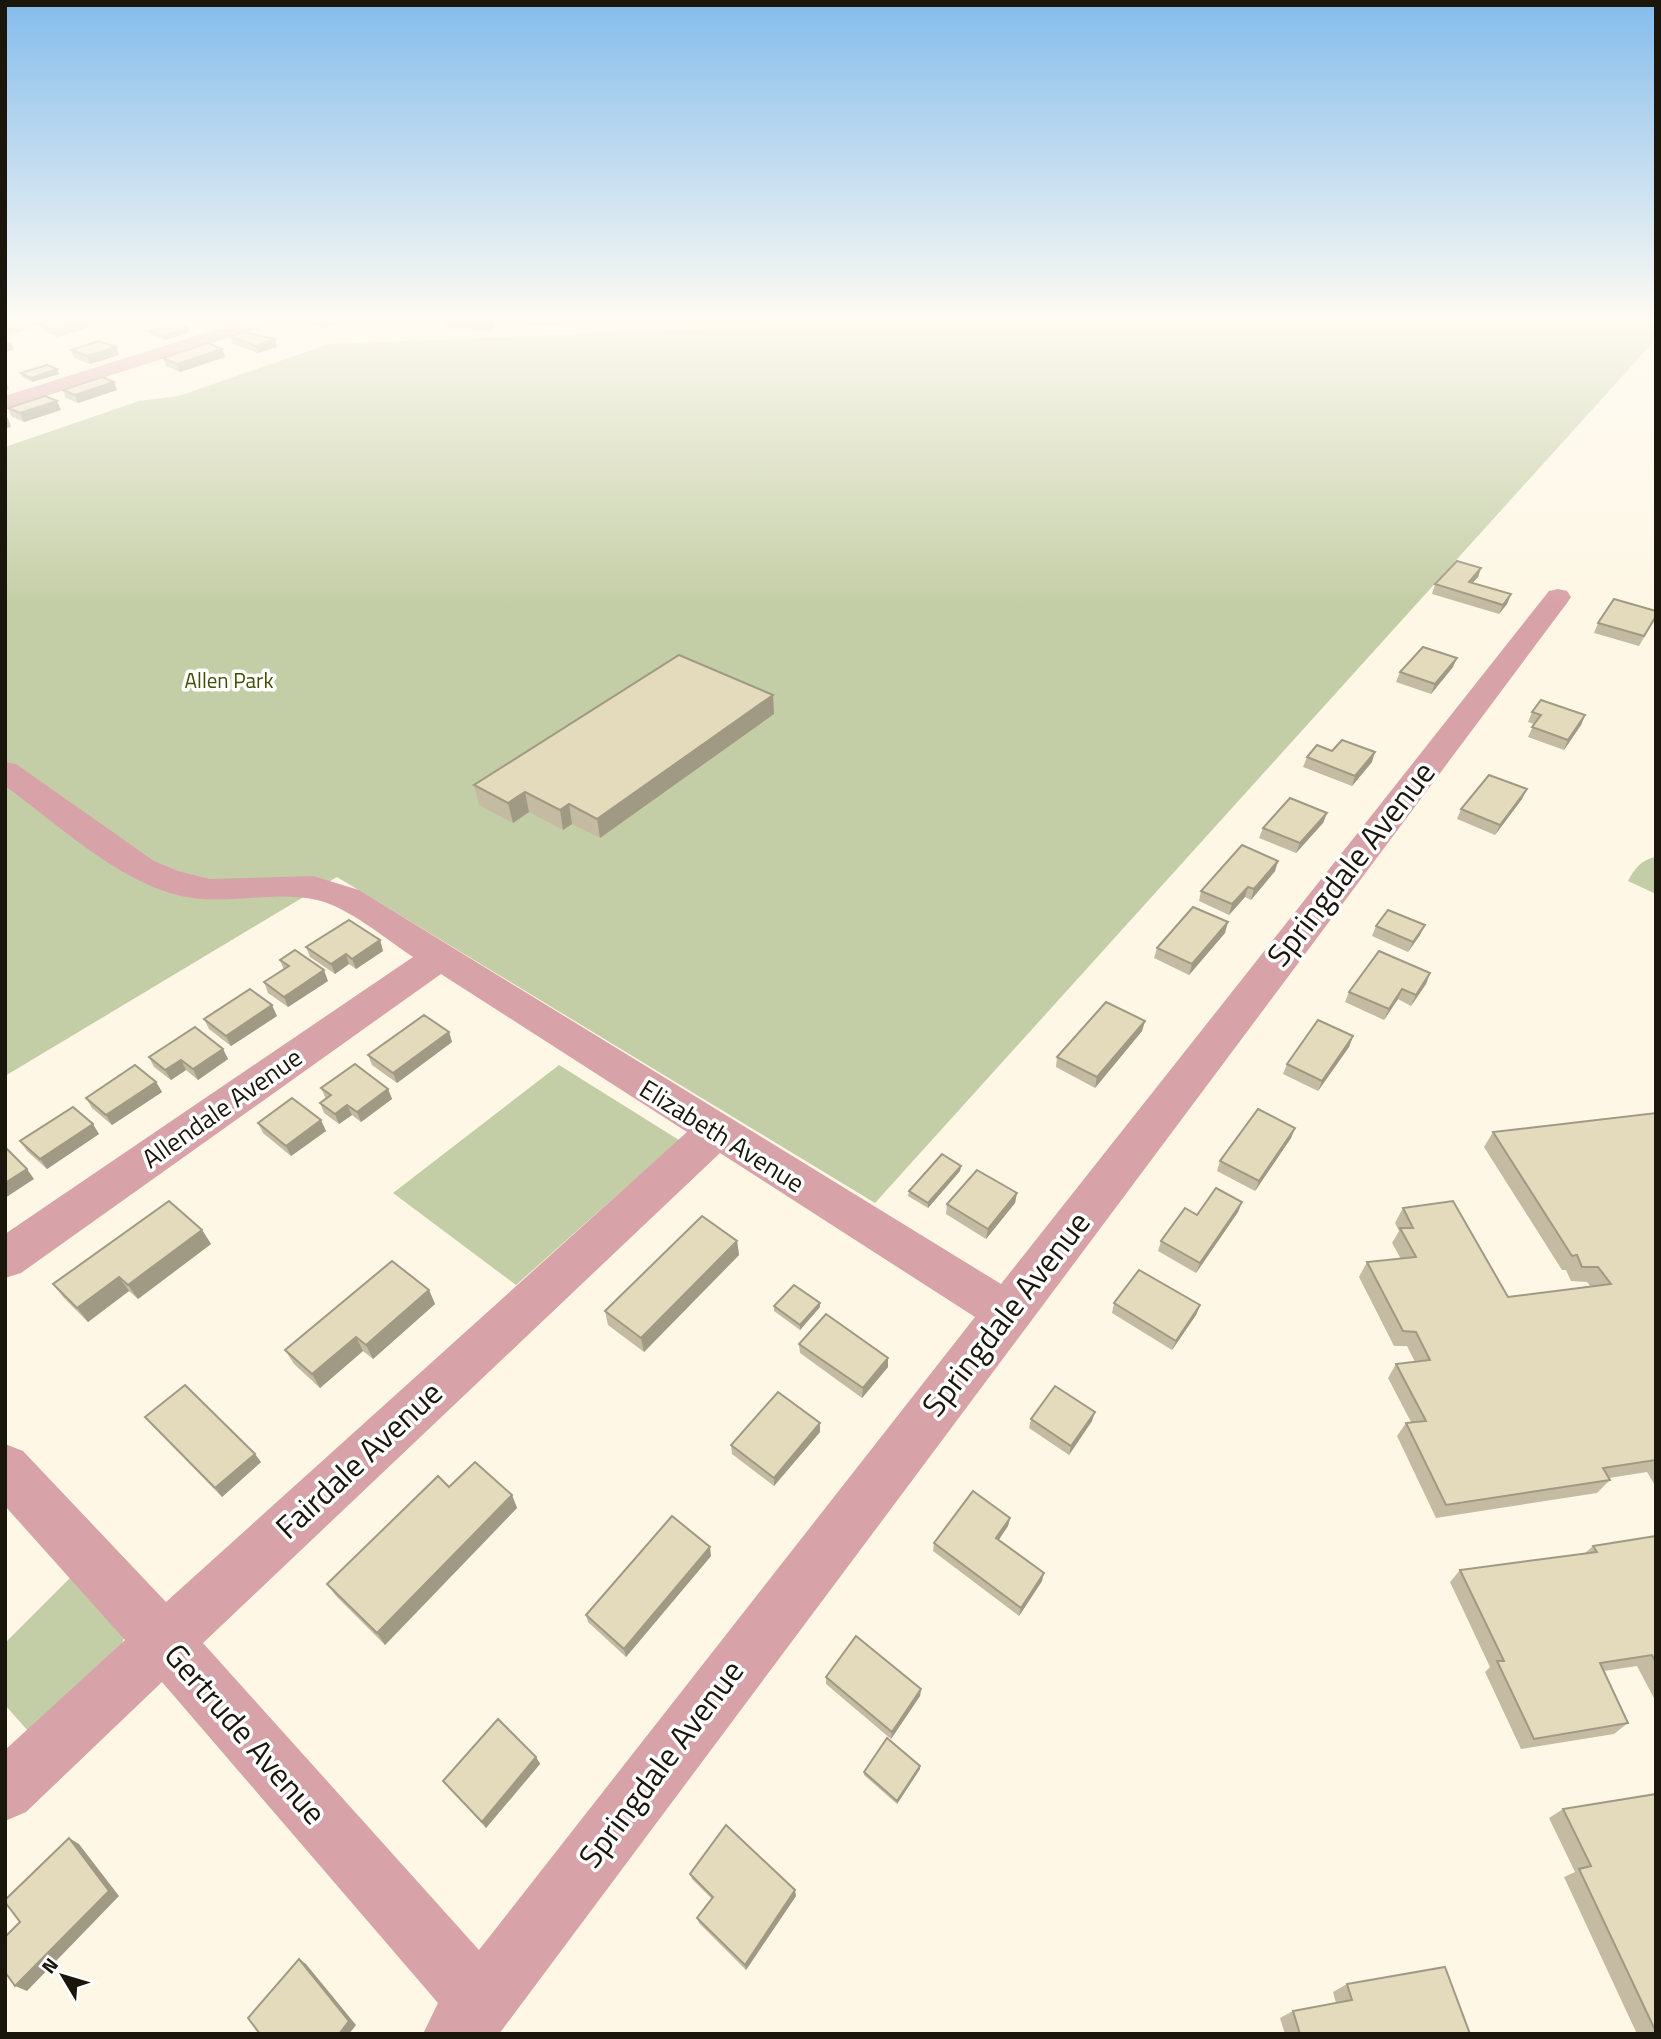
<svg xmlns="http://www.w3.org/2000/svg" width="1661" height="2039" font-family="'Titillium Web',sans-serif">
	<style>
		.green { fill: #c4cea6 }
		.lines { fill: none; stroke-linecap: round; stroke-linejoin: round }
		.minor { fill: #d8a2a9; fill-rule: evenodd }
		.wall { fill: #c4bba2 }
		.shaded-wall { fill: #a09984 }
		.building { fill: #e4dabc; stroke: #a09984; stroke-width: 2 }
		.labels { text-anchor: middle; stroke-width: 7; stroke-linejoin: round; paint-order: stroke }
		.far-park-label { font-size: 21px; fill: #434e04; stroke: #fff }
		.street-label { font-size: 26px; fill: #1a160b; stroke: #fff }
		.near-street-label { font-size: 32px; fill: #1a160b; stroke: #fff }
	</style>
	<rect width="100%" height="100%" fill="#fef7e5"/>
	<g class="green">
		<polygon points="978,318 1656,318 1656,339 875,1203 337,877 5,1076 5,447 139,401 179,396 329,344"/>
		<path d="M1656,857V894L1628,881C1634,869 1642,859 1656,857Z"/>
		<polygon points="559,1065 679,1140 516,1285 393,1193"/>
		<polygon points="74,1574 124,1638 116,1658 36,1740 5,1705 5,1643"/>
	</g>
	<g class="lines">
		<g class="minor">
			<polygon points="25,318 54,318 52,322 5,336 5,324"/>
			<polygon points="252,318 280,318 278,322 5,409 5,396"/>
			<path d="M1558,589L1567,591L1571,597L1567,603L499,2034H423L438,2003L162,1682L26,1812L5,1821V1750L125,1640L5,1506V1444L23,1451L166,1602L687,1132L441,974L21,1273L5,1278V1234L413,957C386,939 348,907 317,900C268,889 223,909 170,893C111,875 55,822 5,786V762L16,764L154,861L178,871L209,879L313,876L359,890L1001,1284L1549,591ZM720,1153L975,1317L479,1950L203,1643Z"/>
		</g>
	</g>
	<g class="wall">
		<polygon points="308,318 353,318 324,328 310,323"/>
		<polygon points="383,318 426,318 416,324 384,320"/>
		<polygon points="526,318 567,318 566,324 527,326"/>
		<polygon points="86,320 89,327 57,337 44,331 40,324"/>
		<polygon points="445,322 496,323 490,331 447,330"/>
		<polygon points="188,328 189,332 165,340 152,335 151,331"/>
		<polygon points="230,336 275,339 277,347 258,353 233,344"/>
		<polygon points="222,349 225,357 180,372 166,366 163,358"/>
		<polygon points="71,350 119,355 90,364 74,358"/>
		<polygon points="57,369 59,374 32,382 22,377 21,373"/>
		<polygon points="63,390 117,390 78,403 66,398"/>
		<polygon points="8,408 61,410 24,422 11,416"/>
		<polygon points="1481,568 1478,577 1472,583 1511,594 1507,604 1499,614 1432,594 1435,584"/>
		<polygon points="1656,617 1639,646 1594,633 1598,623"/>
		<polygon points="1453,667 1431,694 1396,682 1400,672"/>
		<polygon points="773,695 774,714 600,838 572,824 563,830 529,812 513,823 479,805 474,785"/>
		<polygon points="1532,712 1585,715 1581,725 1564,750 1528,737 1534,724 1528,722"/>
		<polygon points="1307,757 1372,762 1352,786 1303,767"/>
		<polygon points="1522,799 1495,835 1457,819 1461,809"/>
		<polygon points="1327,813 1323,823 1296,853 1259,838 1263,828"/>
		<polygon points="1278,861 1275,871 1251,900 1245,897 1229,915 1199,901 1201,891"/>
		<polygon points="1376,926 1420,935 1408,952 1372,936"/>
		<polygon points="1225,933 1189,975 1154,958 1157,948"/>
		<polygon points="380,940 383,951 356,969 349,964 335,974 310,957 306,947"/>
		<polygon points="280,960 328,981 288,1007 268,993 264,982 284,970"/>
		<polygon points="1430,973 1426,984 1411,1006 1398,999 1384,1020 1345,1002 1349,992"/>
		<polygon points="277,1016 231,1046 209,1029 204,1019"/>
		<polygon points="1145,1021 1142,1031 1095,1088 1056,1067 1057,1057"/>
		<polygon points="449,1032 452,1042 397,1083 372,1065 368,1055"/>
		<polygon points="1353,1036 1349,1047 1318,1091 1283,1074 1287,1064"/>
		<polygon points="223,1049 228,1059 198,1080 186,1070 171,1080 154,1067 149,1057"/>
		<polygon points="156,1082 162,1092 112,1125 92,1108 86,1098"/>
		<polygon points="321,1088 388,1089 392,1099 361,1122 352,1115 339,1124 324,1113 320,1103 326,1099"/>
		<polygon points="1656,1113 1656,1487 1647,1472 1609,1478 1610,1480 1597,1493 1436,1518 1397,1436 1406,1423 1411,1422 1388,1378 1396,1364 1415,1362 1407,1346 1394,1346 1359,1277 1367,1262 1401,1259 1392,1243 1399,1231 1395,1223 1403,1208 1508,1297 1591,1287 1587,1282 1571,1281 1566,1270 1562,1270 1484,1147 1493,1132"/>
		<polygon points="258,1123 326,1131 291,1156 263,1133"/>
		<polygon points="1295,1128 1291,1138 1255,1191 1217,1171 1220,1161"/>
		<polygon points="99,1134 47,1169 27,1151 20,1141"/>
		<polygon points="961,1166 960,1171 928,1208 908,1196 909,1191"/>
		<polygon points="1017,1193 1015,1203 986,1239 946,1214 947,1204"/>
		<polygon points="1242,1202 1238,1212 1196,1273 1158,1251 1161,1241 1197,1215"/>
		<polygon points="202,1230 211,1244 138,1299 129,1291 88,1322 64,1298 53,1284"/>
		<polygon points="737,1241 739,1255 644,1352 608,1325 605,1311"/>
		<polygon points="429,1290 435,1304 373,1359 363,1351 320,1388 294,1364 285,1350"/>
		<polygon points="820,1303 820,1307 800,1330 774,1311 774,1306"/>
		<polygon points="1114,1303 1200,1305 1196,1315 1172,1350 1112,1313"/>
		<polygon points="799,1344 888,1367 862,1398 800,1353"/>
		<polygon points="145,1417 261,1462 222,1497 153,1426"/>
		<polygon points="1031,1419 1092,1421 1069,1455 1029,1428"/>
		<polygon points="820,1432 774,1486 732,1454 731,1445"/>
		<polygon points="449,1487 512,1495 517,1508 385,1645 336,1596 327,1584"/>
		<polygon points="1010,1518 1008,1526 999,1540 1042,1581 1019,1616 933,1551 934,1543"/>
		<polygon points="1656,1536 1656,1702 1637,1666 1604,1671 1628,1723 1614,1734 1521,1749 1485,1672 1490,1667 1450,1582 1460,1570 1584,1554 1593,1546"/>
		<polygon points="711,1556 626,1657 588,1622 586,1615"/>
		<polygon points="826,1677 921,1689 920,1696 891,1739 826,1684"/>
		<polygon points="536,1757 540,1764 486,1828 443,1781"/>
		<polygon points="920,1766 920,1769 897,1804 864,1775 864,1772"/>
		<polygon points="1656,1794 1656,2034 1637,2034 1564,1877 1575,1872 1549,1818 1563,1809"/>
		<polygon points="690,1874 796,1896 746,1970 699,1923 697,1918 712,1899 692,1879"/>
		<polygon points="1347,1984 1470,2034 1285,2034 1280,2018 1293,2011 1336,2003 1333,1992"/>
	</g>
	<g class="shaded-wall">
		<polygon points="329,318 353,318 324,328 322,320"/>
		<polygon points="415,318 426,318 416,324"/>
		<polygon points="492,318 495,318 496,323 490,331 489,323"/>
		<polygon points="86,320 89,327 57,337 54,329"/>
		<polygon points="188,328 189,332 165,340 163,336"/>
		<polygon points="275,339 277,347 258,353 256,346"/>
		<polygon points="11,342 14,350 5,352 5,343"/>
		<polygon points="116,347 119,355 90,364 87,356"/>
		<polygon points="222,349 225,357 180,372 177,364"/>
		<polygon points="57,369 59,374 32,382 31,378"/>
		<polygon points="5,381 9,389 5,390"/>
		<polygon points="114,382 117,390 78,403 75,395"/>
		<polygon points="57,401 61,410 24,422 20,413"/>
		<polygon points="8,418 11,427 5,429 5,419"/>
		<polygon points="1481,568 1478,577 1465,591 1469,582"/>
		<polygon points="1511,594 1507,604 1499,614 1503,605"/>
		<polygon points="1457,658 1453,667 1431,694 1435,684"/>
		<polygon points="773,695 774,714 600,838 597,819"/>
		<polygon points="1585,715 1581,725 1564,750 1568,740"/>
		<polygon points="1375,752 1372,762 1352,786 1355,776"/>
		<polygon points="1527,789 1522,799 1495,835 1500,825"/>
		<polygon points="525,792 529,812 513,823 508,803"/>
		<polygon points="569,804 572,824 563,830 560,810"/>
		<polygon points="1327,813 1323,823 1296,853 1300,843"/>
		<polygon points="1278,861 1275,871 1251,900 1254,889"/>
		<polygon points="1248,887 1245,897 1229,915 1232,904"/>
		<polygon points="1228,922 1225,933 1189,975 1192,964"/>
		<polygon points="1425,925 1420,935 1408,952 1413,942"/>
		<polygon points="380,940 383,951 356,969 352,959"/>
		<polygon points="346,954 349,964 335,974 331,964"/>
		<polygon points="324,970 328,981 288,1007 284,997"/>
		<polygon points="1430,973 1426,984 1411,1006 1416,995"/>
		<polygon points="1402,989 1398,999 1384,1020 1389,1009"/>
		<polygon points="272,1005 277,1016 231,1046 226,1036"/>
		<polygon points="1145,1021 1142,1031 1095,1088 1097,1077"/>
		<polygon points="449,1032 452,1042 397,1083 393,1073"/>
		<polygon points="1353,1036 1349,1047 1318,1091 1322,1081"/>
		<polygon points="223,1049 228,1059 198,1080 193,1069"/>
		<polygon points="181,1060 186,1070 171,1080 165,1070"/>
		<polygon points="156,1082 162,1092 112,1125 106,1115"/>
		<polygon points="388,1089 392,1099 361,1122 357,1112"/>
		<polygon points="347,1105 352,1115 339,1124 335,1114"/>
		<polygon points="321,1120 326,1131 291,1156 286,1146"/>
		<polygon points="93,1124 99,1134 47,1169 40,1159"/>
		<polygon points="1295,1128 1291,1138 1255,1191 1259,1181"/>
		<polygon points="961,1166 960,1171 928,1208 928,1203"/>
		<polygon points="27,1169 34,1179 5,1198 5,1183"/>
		<polygon points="1017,1193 1015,1203 986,1239 988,1229"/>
		<polygon points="1242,1202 1238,1212 1196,1273 1200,1263"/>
		<polygon points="202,1230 211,1244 138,1299 128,1285"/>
		<polygon points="737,1241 739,1255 644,1352 641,1338"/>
		<polygon points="119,1277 129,1291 88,1322 77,1308"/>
		<polygon points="429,1290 435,1304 373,1359 366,1345"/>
		<polygon points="820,1303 820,1307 800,1330 800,1325"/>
		<polygon points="1200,1305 1196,1315 1172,1350 1176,1341"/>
		<polygon points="356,1337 363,1351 320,1388 312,1374"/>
		<polygon points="888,1358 888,1367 862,1398 863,1388"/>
		<polygon points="1095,1412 1092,1421 1069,1455 1071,1446"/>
		<polygon points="820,1423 820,1432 774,1486 774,1478"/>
		<polygon points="255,1454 261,1462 222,1497 215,1488"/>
		<polygon points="512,1495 517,1508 385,1645 377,1633"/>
		<polygon points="1010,1518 1008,1526 994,1546 996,1538"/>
		<polygon points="710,1547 711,1556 626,1657 624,1649"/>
		<polygon points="1044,1573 1042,1581 1019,1616 1021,1608"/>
		<polygon points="921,1689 920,1696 891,1739 892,1732"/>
		<polygon points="536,1757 540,1764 486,1828 482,1822"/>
		<polygon points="920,1766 920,1769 897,1804 897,1801"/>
		<polygon points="69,1838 79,1844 119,1896 27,1991 15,1986"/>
		<polygon points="795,1890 796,1896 746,1970 745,1965"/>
		<polygon points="299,1959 306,1964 356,2025 349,2034 339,2034"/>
	</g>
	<g class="building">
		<polygon points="60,318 82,318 86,320 54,329 40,324"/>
		<polygon points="448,318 492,318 489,323 445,322"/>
		<polygon points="176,323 188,328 163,336 151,331"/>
		<polygon points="244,332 275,339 256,346 230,336"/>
		<polygon points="99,341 116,347 87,356 71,350"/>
		<polygon points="208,343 222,349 177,364 163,358"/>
		<polygon points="47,365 57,369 31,378 21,373"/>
		<polygon points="102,377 114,382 75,395 63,390"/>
		<polygon points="45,396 57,401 20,413 8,408"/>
		<polygon points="1457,561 1481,568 1469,582 1511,594 1503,605 1435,584"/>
		<polygon points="1614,599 1656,611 1656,616 1644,636 1598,623"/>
		<polygon points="1423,647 1457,658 1435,684 1400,672"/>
		<polygon points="679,655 773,695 597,819 569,804 560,810 525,792 508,803 474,785"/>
		<polygon points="1541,700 1585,715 1568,740 1532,727 1541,715 1532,712"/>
		<polygon points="1342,740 1375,752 1355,776 1307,757 1317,745 1332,751"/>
		<polygon points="1489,775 1527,789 1500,825 1461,809"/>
		<polygon points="1290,798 1327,813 1300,843 1263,828"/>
		<polygon points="1242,845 1278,861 1254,889 1248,887 1232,904 1201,891"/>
		<polygon points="1193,907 1228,922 1192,964 1157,948"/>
		<polygon points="1388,910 1425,925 1413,942 1376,926"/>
		<polygon points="349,920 380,940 352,959 346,954 331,964 306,947"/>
		<polygon points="295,950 324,970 284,997 264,982 289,966 280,960"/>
		<polygon points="1379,951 1430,973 1416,995 1402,989 1389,1009 1349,992"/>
		<polygon points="250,989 272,1005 226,1036 204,1019"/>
		<polygon points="1106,1002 1145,1021 1097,1077 1057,1057"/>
		<polygon points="424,1015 449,1032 393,1073 368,1055"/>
		<polygon points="1318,1020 1353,1036 1322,1081 1287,1064"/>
		<polygon points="195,1027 223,1049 193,1069 181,1060 165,1070 149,1057"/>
		<polygon points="355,1064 388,1089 357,1112 347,1105 335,1114 320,1103 331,1095 321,1088"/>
		<polygon points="135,1065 156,1082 106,1115 86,1098"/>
		<polygon points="292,1098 321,1120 286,1146 258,1123"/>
		<polygon points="73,1107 93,1124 40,1159 20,1141"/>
		<polygon points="1258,1109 1295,1128 1259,1181 1220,1161"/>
		<polygon points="1656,1113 1656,1460 1603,1468 1610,1480 1446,1505 1406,1423 1426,1421 1396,1364 1430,1360 1416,1332 1403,1331 1367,1262 1416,1257 1400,1228 1413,1228 1403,1208 1453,1201 1508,1297 1611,1284 1598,1267 1582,1267 1577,1255 1572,1256 1493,1132"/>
		<polygon points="5,1147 27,1169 5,1183"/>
		<polygon points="942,1154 961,1166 928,1203 909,1191"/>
		<polygon points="977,1170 1017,1193 988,1229 947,1204"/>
		<polygon points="1216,1188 1242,1202 1200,1263 1161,1241 1185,1208 1197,1215"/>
		<polygon points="169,1201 202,1230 128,1285 119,1277 77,1308 53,1284"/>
		<polygon points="702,1216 737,1241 641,1338 605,1311"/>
		<polygon points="392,1261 429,1290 366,1345 356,1337 312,1374 285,1350"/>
		<polygon points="1139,1270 1200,1305 1176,1341 1114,1303"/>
		<polygon points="794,1285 820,1303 800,1325 774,1306"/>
		<polygon points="826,1314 888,1358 863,1388 799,1344"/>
		<polygon points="185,1385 255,1454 215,1488 145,1417"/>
		<polygon points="1055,1386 1095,1412 1071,1446 1031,1419"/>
		<polygon points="778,1392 820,1423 774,1478 731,1445"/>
		<polygon points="475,1462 512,1495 377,1633 327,1584 438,1476 449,1487"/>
		<polygon points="973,1491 1010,1518 996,1538 1044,1573 1021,1608 934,1543"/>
		<polygon points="672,1516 710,1547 624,1649 586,1615"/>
		<polygon points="1656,1536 1656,1663 1652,1655 1600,1663 1628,1723 1534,1739 1497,1661 1504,1661 1460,1570 1597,1552 1593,1546"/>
		<polygon points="856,1636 921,1689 892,1732 826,1677"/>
		<polygon points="498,1719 536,1757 482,1822 443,1781"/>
		<polygon points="887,1738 920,1766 897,1801 864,1772"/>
		<polygon points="1656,1794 1656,2032 1579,1869 1591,1866 1563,1809"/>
		<polygon points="726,1825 795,1890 745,1965 697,1918 713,1897 690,1874"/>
		<polygon points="69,1838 109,1891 15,1986 5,1972 5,1937 20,1922 5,1902 5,1900"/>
		<polygon points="299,1959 349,2021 339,2034 260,2034 248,2018"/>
		<polygon points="1445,1967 1470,2034 1300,2034 1293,2011 1352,2000 1347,1984"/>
	</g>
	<linearGradient id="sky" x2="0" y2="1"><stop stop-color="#84bcec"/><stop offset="0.53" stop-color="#fffbf3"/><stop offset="1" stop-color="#fffbf3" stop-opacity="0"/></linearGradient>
	<rect width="1661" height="604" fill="url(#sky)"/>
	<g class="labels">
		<g class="far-park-label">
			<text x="229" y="688">Allen Park</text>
		</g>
		<g class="street-label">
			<text transform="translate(222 1108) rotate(-35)" y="9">Allendale Avenue</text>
			<text transform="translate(722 1136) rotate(32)" y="9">Elizabeth Avenue</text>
		</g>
		<g class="near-street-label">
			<text transform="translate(1351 864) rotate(-52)" y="11">Springdale Avenue</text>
			<text transform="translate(1006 1314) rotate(-52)" y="11">Springdale Avenue</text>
			<text transform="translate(359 1460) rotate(-43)" y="11">Fairdale Avenue</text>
			<text transform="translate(245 1734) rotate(49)" y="11">Gertrude Avenue</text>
			<text transform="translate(661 1764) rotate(-53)" y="11">Springdale Avenue</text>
		</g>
	</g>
	<rect width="1661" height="2039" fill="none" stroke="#1a160b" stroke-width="14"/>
	<g transform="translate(63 1976) rotate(308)" stroke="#ffffff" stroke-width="5" paint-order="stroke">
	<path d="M0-5L12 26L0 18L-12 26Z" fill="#1a160b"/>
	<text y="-10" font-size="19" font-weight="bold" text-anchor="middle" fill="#1a160b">N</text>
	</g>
</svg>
